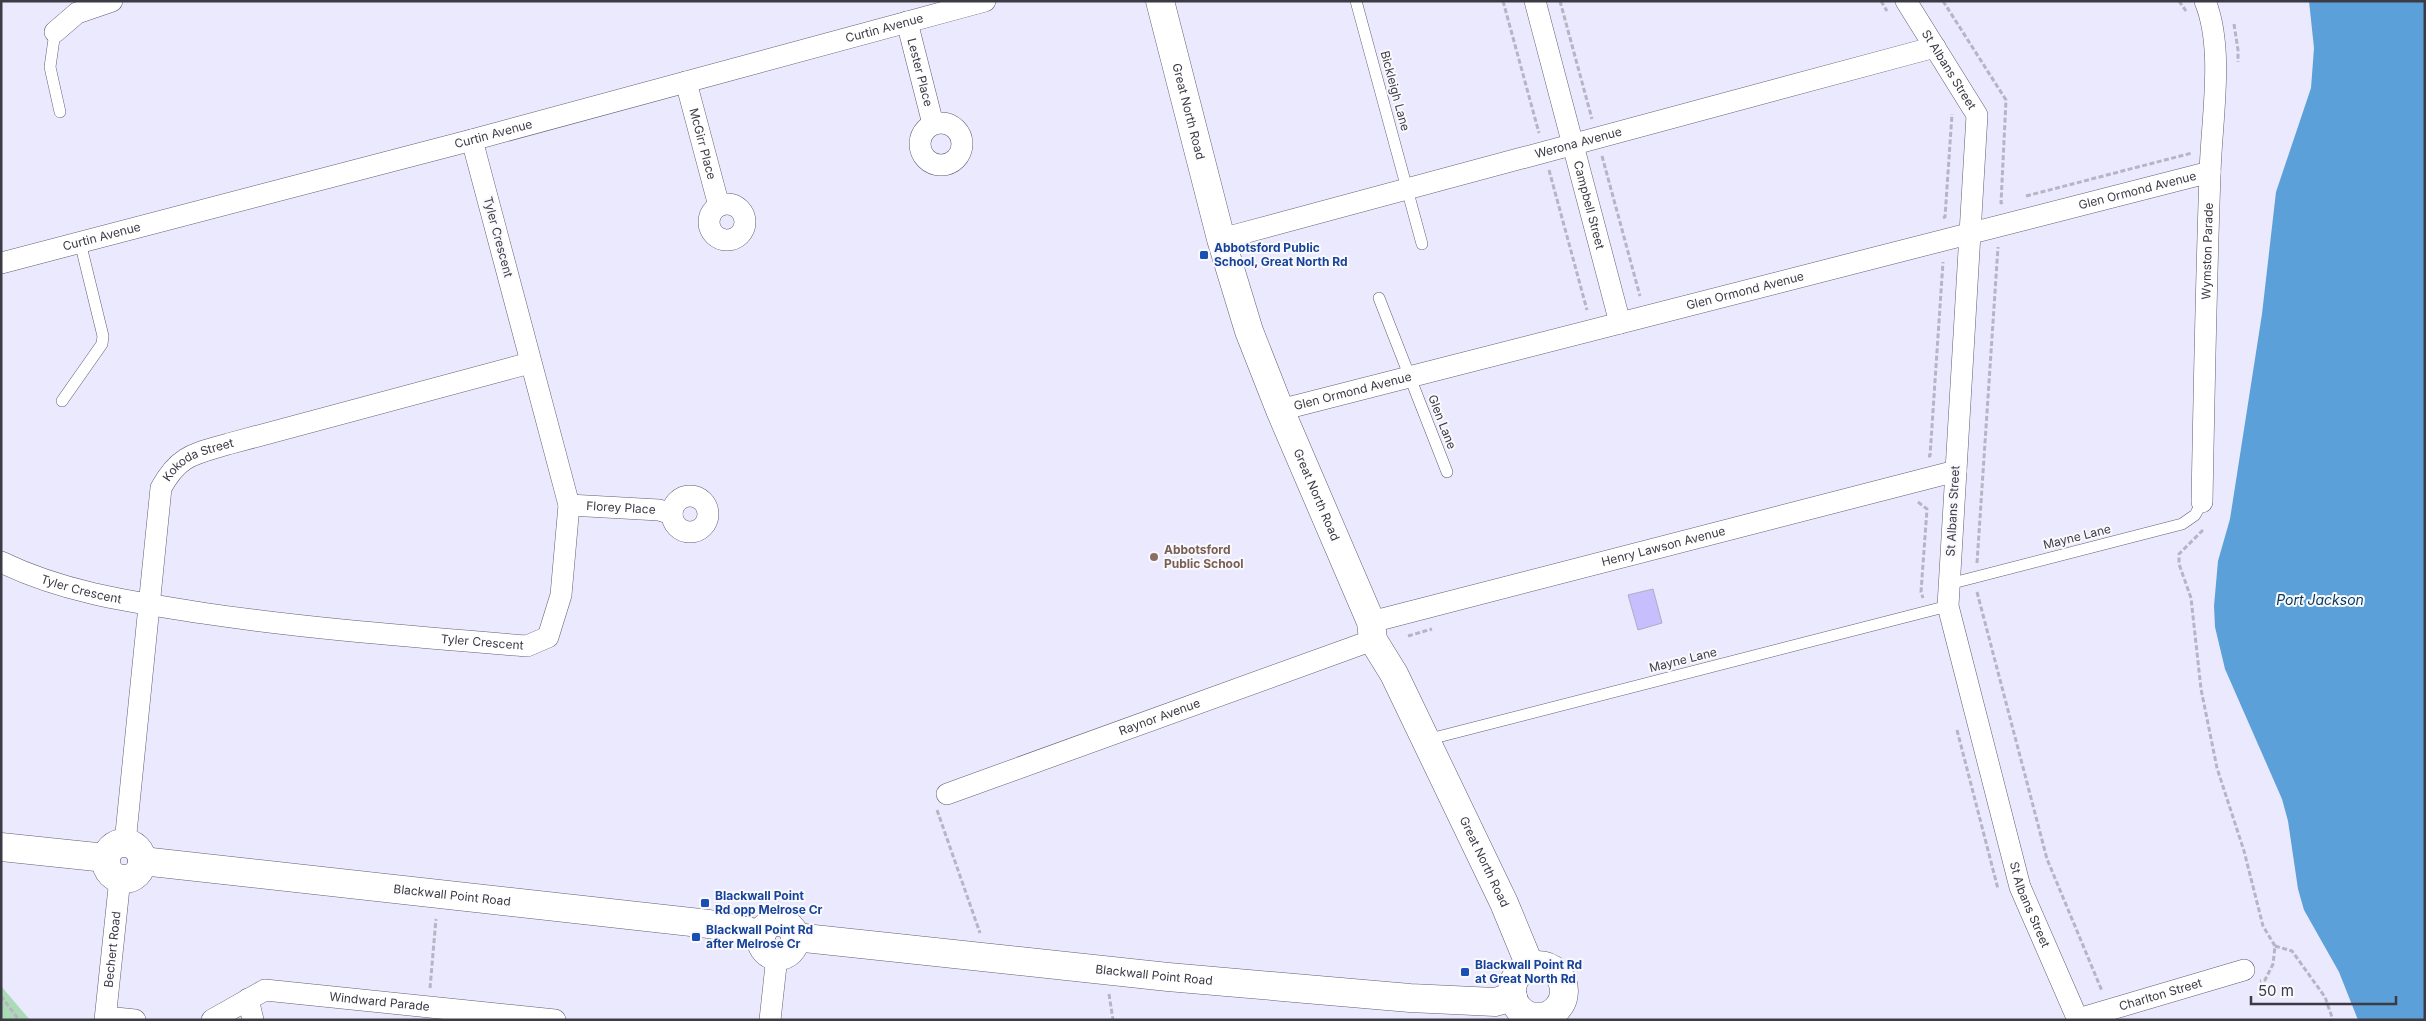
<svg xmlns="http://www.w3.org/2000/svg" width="2426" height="1021" font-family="Inter,sans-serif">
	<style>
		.green { fill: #abdab6 }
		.water { fill: #5ba0d8 }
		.building { fill: #c7bffd; stroke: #afacc4 }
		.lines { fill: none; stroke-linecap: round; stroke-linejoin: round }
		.service-casing { stroke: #615e73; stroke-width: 12 }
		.minor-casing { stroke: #615e73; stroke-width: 22 }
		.tertiary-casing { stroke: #615e73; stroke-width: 29 }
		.secondary-casing { stroke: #615e73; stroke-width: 29 }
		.path { stroke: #b6b4c5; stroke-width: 3; stroke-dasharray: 5 2.5; stroke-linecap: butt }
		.service { stroke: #fff; stroke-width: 11 }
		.minor { stroke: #fff; stroke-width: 21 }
		.tertiary { stroke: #fff; stroke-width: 28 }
		.secondary { stroke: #fff; stroke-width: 28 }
		.transit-dot { fill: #1a4fb4; stroke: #f9f8fd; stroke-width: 2 }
		.education-dot { fill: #8d6e63; stroke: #f9f8fd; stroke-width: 2 }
		.labels { text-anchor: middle; stroke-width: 4; stroke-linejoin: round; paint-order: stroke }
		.street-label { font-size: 12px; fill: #3c3a44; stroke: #f9f8fd }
		.transit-label { font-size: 12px; font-weight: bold; fill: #164399; stroke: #f9f8fd; text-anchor: start }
		.education-label { font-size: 12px; font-weight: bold; fill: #785e54; stroke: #f9f8fd; text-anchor: start }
		.water-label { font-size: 14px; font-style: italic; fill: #013a5e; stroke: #f9f8fd }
	</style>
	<rect width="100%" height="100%" fill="#ebe9fd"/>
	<polygon class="green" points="1,986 30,1020 1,1020"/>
	<polygon class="water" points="2309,1 2425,1 2425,1020 2358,1020 2339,972 2304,910 2298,889 2288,821 2282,799 2225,669 2215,627 2214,606 2218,561 2230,519 2262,314 2276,192 2311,88 2314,48"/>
	<polygon class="building" points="1653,589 1662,623 1638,630 1628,595"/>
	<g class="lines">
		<defs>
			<g id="service">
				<polyline points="1356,1 1422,244"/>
				<polyline points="55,32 50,67 60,112"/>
				<polyline points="1379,298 1447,472"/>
				<polyline points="62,401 102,344 103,336 80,242"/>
				<polyline points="1949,584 2182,524 2195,515 2202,502"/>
				<polyline points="1426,740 1948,606"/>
			</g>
			<g id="minor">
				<path id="s1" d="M1535,1L1620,323"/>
				<path id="s2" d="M1906,1L1977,115L1948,606L2020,887L2078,1020"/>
				<path id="s3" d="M907,22L933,124"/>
				<polyline points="55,32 77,13 112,1"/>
				<path id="s4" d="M686,82L719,206"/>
				<circle cx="941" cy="144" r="21"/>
				<circle cx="727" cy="222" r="18"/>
				<path id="s5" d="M1221,239L1935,47"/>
				<path id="s6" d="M1,263L472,140L985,1"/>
				<path id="s7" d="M1280,410L2210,172"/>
				<circle cx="690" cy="514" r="18"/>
				<path id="s8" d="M2202,502C2204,393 2206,284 2210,175C2211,122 2225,50 2205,1"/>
				<path id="s9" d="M569,505L659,510L672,514"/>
				<path id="s10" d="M1,562C65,593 132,602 202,613C310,629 418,637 527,646L548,637L561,595L569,505L472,140"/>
				<path id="s11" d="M1371,622L1956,471"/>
				<path id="s12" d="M947,794L1373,640"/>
				<path id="s13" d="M125,843L161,488C179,455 194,454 228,444L530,363"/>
				<polyline points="248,999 253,1020"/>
				<polyline points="106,1017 135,1020"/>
				<path id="s14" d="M2078,1019L2244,970"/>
				<path id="s15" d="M105,1020L120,878"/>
				<path id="s16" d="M212,1020L265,990L555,1020"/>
				<polyline points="770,1020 777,956"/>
			</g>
			<g id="tertiary">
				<circle cx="124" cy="861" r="18"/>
				<polyline points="1,847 106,858"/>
				<path id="s17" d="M142,861L709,924L762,934"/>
				<circle cx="778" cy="939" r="17"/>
				<path id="s18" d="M795,937L1168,977L1410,998L1495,1002L1513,997"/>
				<circle cx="1538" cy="991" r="26"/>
			</g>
			<g id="secondary">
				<path id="s19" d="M1160,1L1221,239L1249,331L1280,410L1371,622L1373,640L1394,674L1504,903L1530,966"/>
			</g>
		</defs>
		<use href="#service" class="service-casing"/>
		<use href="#minor" class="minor-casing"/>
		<use href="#tertiary" class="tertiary-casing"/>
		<use href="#secondary" class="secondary-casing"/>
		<g class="path">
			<polyline points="1503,1 1539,133"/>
			<polyline points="1560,1 1592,119"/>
			<polyline points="1881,1 1887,11"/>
			<polyline points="1943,1 2006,100 2001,203 2005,201"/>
			<polyline points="2179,1 2186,11"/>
			<polyline points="2234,24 2238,50 2238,62"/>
			<polyline points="1602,156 1640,296"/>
			<polyline points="1549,170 1587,310"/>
			<polyline points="2026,196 2192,153"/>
			<polyline points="1943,218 1945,217 1952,114"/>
			<polyline points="1928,456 1930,456 1943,262"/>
			<polyline points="1918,502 1927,509 1921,592 1923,598"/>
			<polyline points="2203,530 2179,554 2179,564 2191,598 2201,689 2217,768 2244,851 2263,926 2275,946 2273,964 2265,980 2260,981"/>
			<polyline points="1977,563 1998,247"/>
			<polyline points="1977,592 2047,859 2102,991"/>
			<polyline points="1408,636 1432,629"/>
			<polyline points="1957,730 1998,889"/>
			<polyline points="937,810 980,933"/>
			<polyline points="2275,946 2292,951 2325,997 2333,1020"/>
			<polyline points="430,988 436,919"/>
			<polyline points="1109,994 1113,1020"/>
			<polyline points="1,996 19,1020"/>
		</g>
		<use href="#service" class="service"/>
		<use href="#minor" class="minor"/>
		<use href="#tertiary" class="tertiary"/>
		<use href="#secondary" class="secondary"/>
	</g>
	<g class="transit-dot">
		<rect x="1199" y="250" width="10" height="10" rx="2.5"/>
		<rect x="700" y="898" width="10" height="10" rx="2.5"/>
		<rect x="691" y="932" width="10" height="10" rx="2.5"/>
		<rect x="1460" y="967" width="10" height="10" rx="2.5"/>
	</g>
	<circle class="education-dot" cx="1154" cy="557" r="5"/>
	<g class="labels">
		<g class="street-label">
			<text dy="4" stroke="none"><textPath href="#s6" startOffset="914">Curtin Avenue</textPath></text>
			<text dy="4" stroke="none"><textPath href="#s2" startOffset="81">St Albans Street</textPath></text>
			<text dy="4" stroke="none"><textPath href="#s3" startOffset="52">Lester Place</textPath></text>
			<text transform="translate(1395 91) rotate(75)" y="4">Bickleigh Lane</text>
			<text dy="4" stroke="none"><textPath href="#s19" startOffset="114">Great North Road</textPath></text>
			<text dy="4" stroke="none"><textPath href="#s6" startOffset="509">Curtin Avenue</textPath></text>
			<text dy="4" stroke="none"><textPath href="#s4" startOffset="64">McGirr Place</textPath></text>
			<text dy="4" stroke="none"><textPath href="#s5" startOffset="370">Werona Avenue</textPath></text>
			<text dy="4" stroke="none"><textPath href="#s7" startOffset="885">Glen Ormond Avenue</textPath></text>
			<text dy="4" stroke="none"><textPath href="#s1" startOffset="211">Campbell Street</textPath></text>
			<text dy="4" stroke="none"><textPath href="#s6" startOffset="104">Curtin Avenue</textPath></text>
			<text transform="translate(498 237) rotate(75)" y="4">Tyler Crescent</text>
			<text dy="4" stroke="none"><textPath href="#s8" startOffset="251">Wymston Parade</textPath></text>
			<text dy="4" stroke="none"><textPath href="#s7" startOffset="480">Glen Ormond Avenue</textPath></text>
			<text dy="4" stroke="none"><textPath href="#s7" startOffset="75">Glen Ormond Avenue</textPath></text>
			<text transform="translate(1442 422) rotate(69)" y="4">Glen Lane</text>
			<text dy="4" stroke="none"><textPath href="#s13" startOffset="406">Kokoda Street</textPath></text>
			<text dy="4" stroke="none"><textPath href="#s19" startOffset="519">Great North Road</textPath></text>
			<text dy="4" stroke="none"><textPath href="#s9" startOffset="52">Florey Place</textPath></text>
			<text transform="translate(1953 511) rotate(-87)" y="4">St Albans Street</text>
			<text transform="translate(2077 537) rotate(-14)" y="4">Mayne Lane</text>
			<text dy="4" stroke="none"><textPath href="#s11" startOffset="302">Henry Lawson Avenue</textPath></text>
			<text dy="4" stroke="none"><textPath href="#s10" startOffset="85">Tyler Crescent</textPath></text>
			<text dy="4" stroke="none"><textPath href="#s10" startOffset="490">Tyler Crescent</textPath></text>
			<text transform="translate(1683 660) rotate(-14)" y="4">Mayne Lane</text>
			<text dy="4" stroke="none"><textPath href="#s12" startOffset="226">Raynor Avenue</textPath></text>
			<text dy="4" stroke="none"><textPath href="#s19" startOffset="924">Great North Road</textPath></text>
			<text dy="4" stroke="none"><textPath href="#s17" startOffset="312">Blackwall Point Road</textPath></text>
			<text dy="4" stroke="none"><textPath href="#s2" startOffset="936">St Albans Street</textPath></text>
			<text dy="4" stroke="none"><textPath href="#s15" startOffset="71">Bechert Road</textPath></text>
			<text dy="4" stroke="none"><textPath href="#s18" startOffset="361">Blackwall Point Road</textPath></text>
			<text dy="4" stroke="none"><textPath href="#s14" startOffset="86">Charlton Street</textPath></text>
			<text dy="4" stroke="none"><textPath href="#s16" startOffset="176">Windward Parade</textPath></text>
		</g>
		<g class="transit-label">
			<text x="1214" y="252">Abbotsford Public<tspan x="1214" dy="14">School, Great North Rd</tspan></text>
			<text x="715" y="900">Blackwall Point<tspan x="715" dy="14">Rd opp Melrose Cr</tspan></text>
			<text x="706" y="934">Blackwall Point Rd<tspan x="706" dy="14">after Melrose Cr</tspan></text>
			<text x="1475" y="969">Blackwall Point Rd<tspan x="1475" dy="14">at Great North Rd</tspan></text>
		</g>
		<g class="education-label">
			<text x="1164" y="554">Abbotsford<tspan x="1164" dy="14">Public School</tspan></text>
		</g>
		<g class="water-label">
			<text x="2320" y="605">Port Jackson</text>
		</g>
	</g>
	<rect width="2426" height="1021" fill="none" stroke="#3c3a44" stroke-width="5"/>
	<path d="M2251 996v8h145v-8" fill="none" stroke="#3c3a44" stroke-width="2.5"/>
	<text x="2258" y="996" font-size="15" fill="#3c3a44" stroke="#f9f8fd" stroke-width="4" paint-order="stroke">50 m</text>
</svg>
